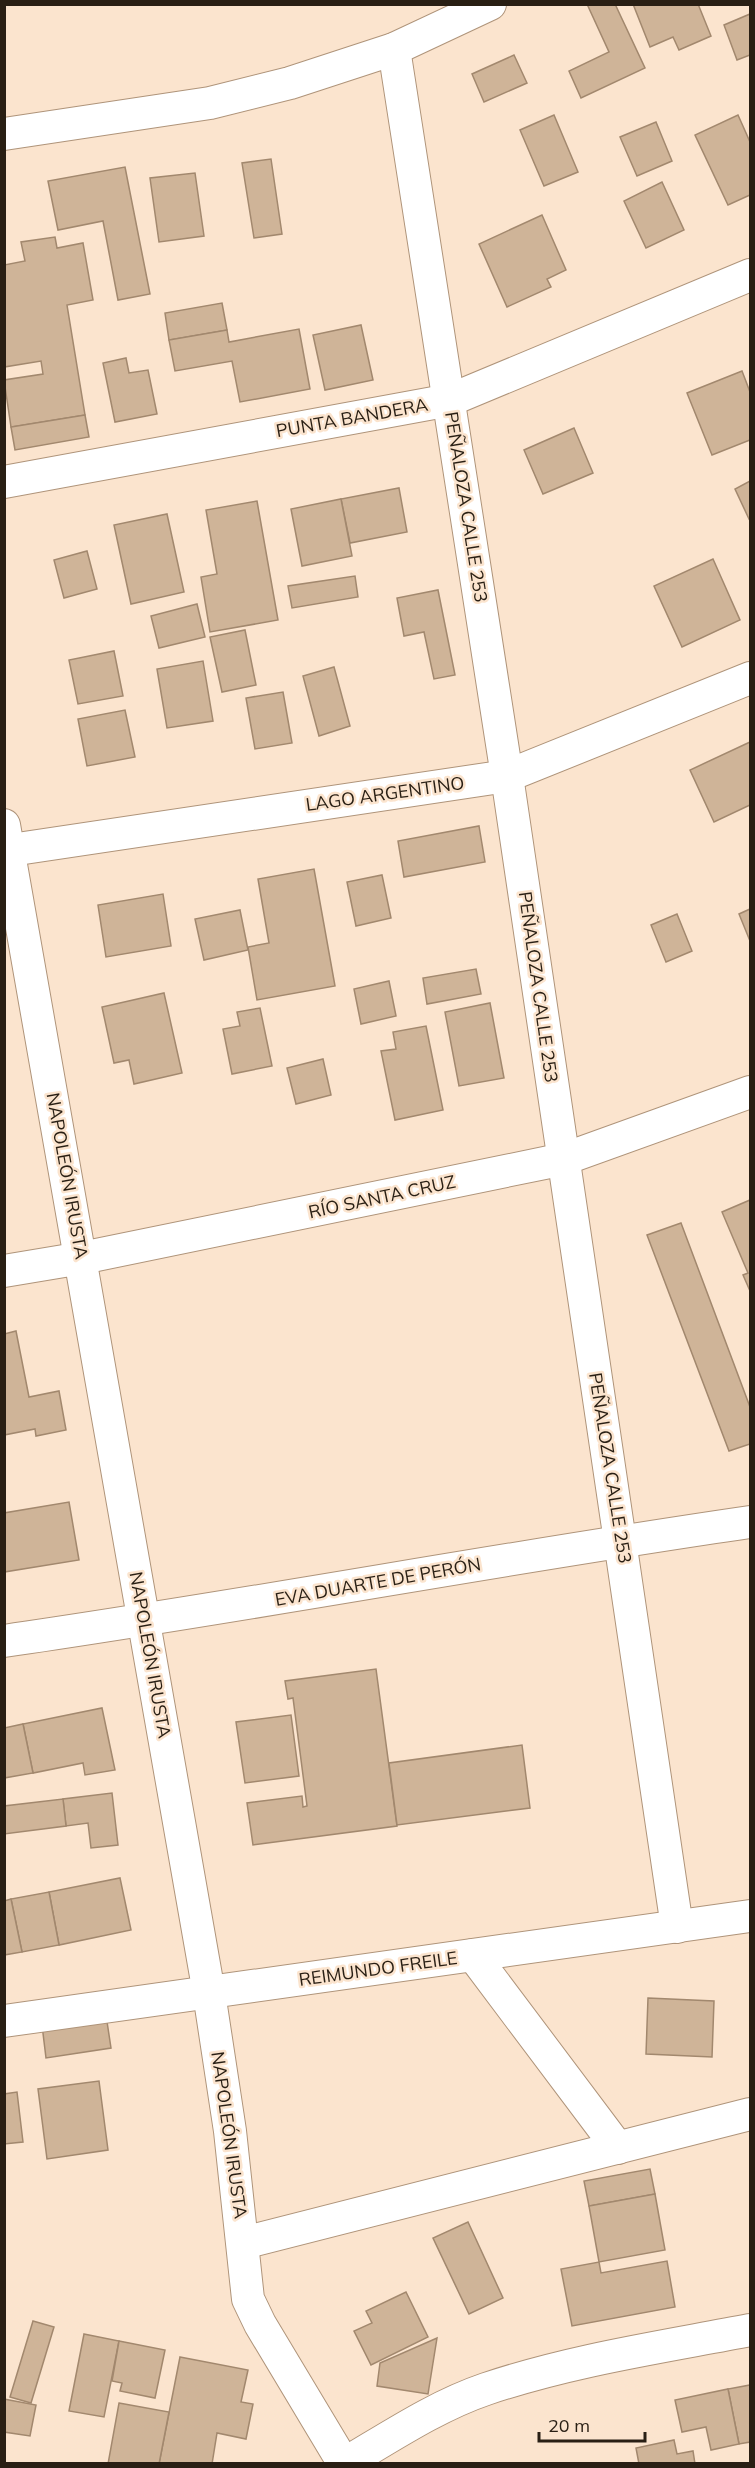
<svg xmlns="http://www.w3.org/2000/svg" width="755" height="2468" font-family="Mulish,sans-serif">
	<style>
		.building { fill: #cfb498; stroke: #a2886e; stroke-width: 1.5 }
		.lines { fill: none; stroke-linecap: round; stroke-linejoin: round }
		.street-casing { stroke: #af947a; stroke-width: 34 }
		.street { stroke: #fff; stroke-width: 32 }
		.labels { text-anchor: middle; stroke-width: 5; stroke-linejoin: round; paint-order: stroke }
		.street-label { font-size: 18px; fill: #291f14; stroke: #fbe4ce }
	</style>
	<rect width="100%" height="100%" fill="#fbe4ce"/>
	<g class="building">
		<polygon points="587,4 615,4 645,68 581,98 569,71 609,52"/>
		<polygon points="633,4 698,4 711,36 679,50 673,37 650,47"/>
		<polygon points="750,14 750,55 737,60 724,25"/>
		<polygon points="514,55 527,83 484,102 472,74"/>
		<polygon points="554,115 578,172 544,186 520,130"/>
		<polygon points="738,115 750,142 750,195 728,205 695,135"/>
		<polygon points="656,122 672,161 637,176 620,137"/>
		<polygon points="271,159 282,234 254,238 242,163"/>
		<polygon points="125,167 150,294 118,300 103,221 58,230 48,181"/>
		<polygon points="195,173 204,236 159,242 150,178"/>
		<polygon points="662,182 684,230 646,248 624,201"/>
		<polygon points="542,215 566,270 547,279 551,287 507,307 479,244"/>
		<polygon points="55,237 57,248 83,243 93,300 67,305 85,415 11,427 4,380 43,374 41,361 4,367 4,265 25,261 21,242"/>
		<polygon points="222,303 227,330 169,340 165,313"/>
		<polygon points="361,325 373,380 325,390 313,335"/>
		<polygon points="299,329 310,389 240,402 232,361 175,371 169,340 227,330 229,342"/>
		<polygon points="126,358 129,373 148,370 157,414 115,422 103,363"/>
		<polygon points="742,371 750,392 750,440 712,455 687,393"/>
		<polygon points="85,415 89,437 15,450 11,427"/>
		<polygon points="574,428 593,473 543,494 524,450"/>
		<polygon points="750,481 750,518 749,519 735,489"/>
		<polygon points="399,488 407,532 350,543 341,499"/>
		<polygon points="341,499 352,556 302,566 291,509"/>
		<polygon points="257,501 278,620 210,632 201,577 217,574 206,510"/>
		<polygon points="167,514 184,592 131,604 114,525"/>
		<polygon points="87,551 97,589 64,598 54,560"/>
		<polygon points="713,559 740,620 682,647 654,586"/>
		<polygon points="355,576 358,597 292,608 288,586"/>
		<polygon points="438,590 455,675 434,679 424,632 404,636 397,598"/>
		<polygon points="197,604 205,637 159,648 151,616"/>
		<polygon points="245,630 256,685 222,692 210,637"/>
		<polygon points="114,651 123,696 78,704 69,660"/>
		<polygon points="203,661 213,721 167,728 157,669"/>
		<polygon points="334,667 350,726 319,736 303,676"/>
		<polygon points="283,692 292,743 255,749 246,698"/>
		<polygon points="125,710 135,757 87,766 78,719"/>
		<polygon points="750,742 750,805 714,822 690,770"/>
		<polygon points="479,826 485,862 404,877 398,841"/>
		<polygon points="314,869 335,986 257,1000 248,947 269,943 258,879"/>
		<polygon points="382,875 391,918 356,926 347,882"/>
		<polygon points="163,894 171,946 106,957 98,905"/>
		<polygon points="750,909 750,941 739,914"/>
		<polygon points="240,910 248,950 204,960 195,919"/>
		<polygon points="677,914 692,951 666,962 651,925"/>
		<polygon points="476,969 481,994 427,1004 423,978"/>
		<polygon points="389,981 396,1016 361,1024 354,989"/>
		<polygon points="164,993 182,1073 134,1084 129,1060 114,1063 102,1007"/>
		<polygon points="490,1003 504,1078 459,1086 445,1012"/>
		<polygon points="260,1008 272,1066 232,1074 223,1029 240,1026 237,1012"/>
		<polygon points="426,1026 443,1110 395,1120 381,1051 396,1049 393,1032"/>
		<polygon points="323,1059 331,1095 296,1104 287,1068"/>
		<polygon points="750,1200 750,1291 743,1275 748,1273 722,1212"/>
		<polygon points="681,1223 750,1407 750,1444 729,1451 647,1235"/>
		<polygon points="16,1331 29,1397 59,1391 66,1430 36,1436 35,1429 4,1435 4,1334"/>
		<polygon points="69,1502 79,1560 4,1572 4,1513"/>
		<polygon points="376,1669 397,1826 253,1845 247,1803 302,1796 303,1807 307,1806 293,1698 288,1699 285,1681"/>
		<polygon points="102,1708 115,1770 85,1775 83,1763 33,1773 23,1724"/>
		<polygon points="291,1715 299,1776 245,1783 236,1722"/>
		<polygon points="23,1724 33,1773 4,1778 4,1728"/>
		<polygon points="522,1745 530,1808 397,1825 389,1763"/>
		<polygon points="112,1793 118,1845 91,1848 88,1823 66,1826 63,1799"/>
		<polygon points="63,1799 66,1826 4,1834 4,1806"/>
		<polygon points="120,1878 131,1930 59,1945 49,1892"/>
		<polygon points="49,1892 59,1945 22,1952 11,1899"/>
		<polygon points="11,1899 22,1952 4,1955 4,1901"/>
		<polygon points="648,1998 714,2001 712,2057 646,2054"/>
		<polygon points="106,2015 111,2048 46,2058 42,2025"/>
		<polygon points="99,2081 108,2150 47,2159 38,2089"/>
		<polygon points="17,2092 23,2142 4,2144 4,2094"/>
		<polygon points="650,2169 655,2194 589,2206 584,2181"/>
		<polygon points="655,2194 665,2250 599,2262 589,2206"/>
		<polygon points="468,2222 503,2298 469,2314 433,2238"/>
		<polygon points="667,2261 675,2307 572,2326 561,2269 599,2262 601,2273"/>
		<polygon points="406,2292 428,2337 371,2365 354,2331 372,2323 366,2311"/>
		<polygon points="33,2321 54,2327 31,2403 10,2397"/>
		<polygon points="84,2334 119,2341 104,2417 69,2411"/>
		<polygon points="437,2338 428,2394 377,2386 380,2363"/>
		<polygon points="119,2341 165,2350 155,2398 120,2391 122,2383 112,2381"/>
		<polygon points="180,2357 248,2370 241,2402 253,2404 246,2439 217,2433 212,2464 159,2464"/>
		<polygon points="750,2385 750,2442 739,2444 728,2389"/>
		<polygon points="728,2389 739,2444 711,2450 706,2427 682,2432 675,2400"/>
		<polygon points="4,2399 36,2405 30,2436 4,2432"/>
		<polygon points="119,2403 169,2412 159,2464 108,2464"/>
		<polygon points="674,2440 677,2454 693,2451 695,2464 639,2464 636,2448"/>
	</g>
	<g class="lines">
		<defs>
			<g id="street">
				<polyline points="394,49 507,776 677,1927"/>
				<polyline points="4,134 210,103 290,83 394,49 490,4"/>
				<polyline points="4,482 450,400 750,275"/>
				<polyline points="4,825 209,1993 230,2131 248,2299 260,2324 344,2464"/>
				<polyline points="4,851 507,776 750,678"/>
				<polyline points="4,1271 82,1258 564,1159 750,1092"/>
				<path d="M4,1641C254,1605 501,1558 750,1522"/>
				<polyline points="473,1955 618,2148"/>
				<polyline points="4,2021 750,1916"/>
				<polyline points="243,2243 750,2114"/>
				<path d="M344,2464C390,2437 436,2406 486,2389C572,2360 662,2347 750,2330"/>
			</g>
		</defs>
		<use href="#street" class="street-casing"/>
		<use href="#street" class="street"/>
	</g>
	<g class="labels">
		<g class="street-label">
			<text transform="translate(352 418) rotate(-10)" y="6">PUNTA BANDERA</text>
			<text transform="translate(466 507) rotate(81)" y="6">PEÑALOZA CALLE 253</text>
			<text transform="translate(385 794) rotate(-8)" y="6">LAGO ARGENTINO</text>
			<text transform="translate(538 987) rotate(82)" y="6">PEÑALOZA CALLE 253</text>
			<text transform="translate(67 1176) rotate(80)" y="6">NAPOLEÓN IRUSTA</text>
			<text transform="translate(382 1197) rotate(-12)" y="6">RÍO SANTA CRUZ</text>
			<text transform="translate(610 1468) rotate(81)" y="6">PEÑALOZA CALLE 253</text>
			<text transform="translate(378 1582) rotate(-10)" y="6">EVA DUARTE DE PERÓN</text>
			<text transform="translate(150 1655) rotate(80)" y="6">NAPOLEÓN IRUSTA</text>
			<text transform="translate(378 1969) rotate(-8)" y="6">REIMUNDO FREILE</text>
			<text transform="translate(229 2135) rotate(82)" y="6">NAPOLEÓN IRUSTA</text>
		</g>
	</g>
	<rect width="755" height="2468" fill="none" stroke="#291f14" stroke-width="12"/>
	<path d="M539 2432v9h106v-9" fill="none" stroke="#291f14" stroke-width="3"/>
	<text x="548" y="2432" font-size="18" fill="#291f14" stroke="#fbe4ce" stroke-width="4.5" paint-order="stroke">20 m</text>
</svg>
